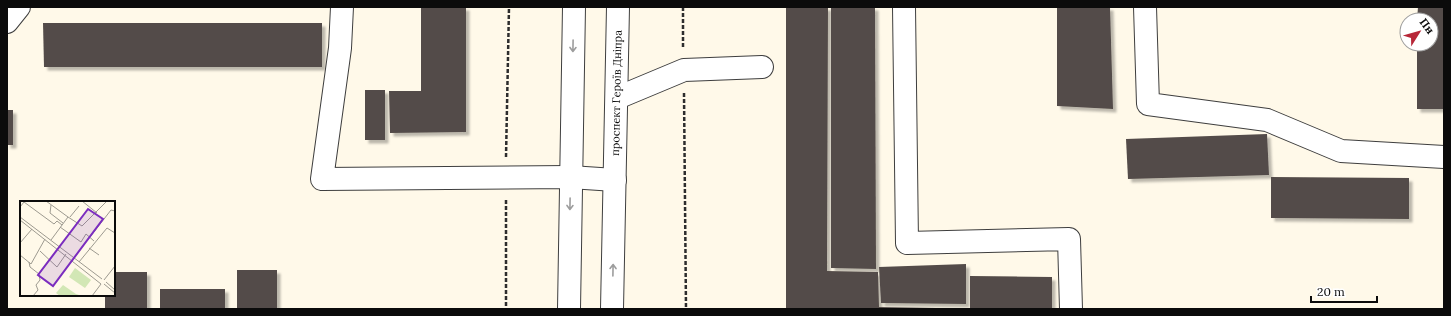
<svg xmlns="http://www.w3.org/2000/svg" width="1451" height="316" font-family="Lora,serif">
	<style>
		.building { fill: #534b48; filter: url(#shadow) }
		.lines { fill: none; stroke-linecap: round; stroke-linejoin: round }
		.minor-casing { stroke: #3e3e3e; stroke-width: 24 }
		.path { stroke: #2d2d2d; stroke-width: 2.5; stroke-dasharray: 4 2; stroke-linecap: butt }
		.minor { stroke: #fff; stroke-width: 22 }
		.oneway { stroke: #9d9d9d }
		.labels { text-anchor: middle; stroke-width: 4; stroke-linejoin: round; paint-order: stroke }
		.street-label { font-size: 11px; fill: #0b0b0b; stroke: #fff }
		.inset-road { fill: none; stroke: #9d9a90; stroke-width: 1 }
		.view { fill: #7b2cbf; fill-opacity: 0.15; stroke: #7b2cbf; stroke-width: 2 }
		.inset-edge { fill: none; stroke: #0b0b0b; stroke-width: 2 }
	</style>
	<defs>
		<filter id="shadow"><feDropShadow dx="3.5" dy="3.5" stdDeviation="1" flood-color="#0004"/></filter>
	</defs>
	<rect width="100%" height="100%" fill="#fff9e9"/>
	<g class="building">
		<polygon points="421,7 466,7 466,132 390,133 389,91 421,91"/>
		<polygon points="786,7 828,7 827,271 878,272 879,307 937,308 937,309 786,309"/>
		<polygon points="831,7 875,7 876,269 831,268"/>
		<polygon points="1057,7 1110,7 1113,109 1057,106"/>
		<polygon points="1418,7 1444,7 1444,109 1417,109 1417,44 1431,44 1431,20 1417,20"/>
		<polygon points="43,23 322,23 322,67 44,67"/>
		<rect x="365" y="90" width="20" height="50"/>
		<rect x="7" y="110" width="6" height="35"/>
		<polygon points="1267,134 1269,175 1128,179 1126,139"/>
		<polygon points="1271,177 1409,178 1409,219 1271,218"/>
		<polygon points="966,264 966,304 881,303 879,267"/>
		<rect x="237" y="270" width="40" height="39"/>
		<polygon points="114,272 147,272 147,309 105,309 105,295 114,295"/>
		<polygon points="970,276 1052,277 1052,309 970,309"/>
		<rect x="160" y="289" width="65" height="20"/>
	</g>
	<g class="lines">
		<defs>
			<g id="minor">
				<polyline points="342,7 340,48 322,179 570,177 615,180"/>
				<polyline points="904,7 907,243 1069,239 1071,309"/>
				<polyline points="1145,7 1148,104 1267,120 1341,151 1444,157"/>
				<polyline points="7,22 19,7"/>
				<polyline points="617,98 684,70 762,67"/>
				<polyline points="569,309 574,7"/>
				<path id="s1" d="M612,309L618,7"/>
			</g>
		</defs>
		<use href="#minor" class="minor-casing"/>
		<g class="path">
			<polyline points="683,7 683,48"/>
			<polyline points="684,93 686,309"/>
			<polyline points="506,157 509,7"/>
			<polyline points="506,200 506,309"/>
		</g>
		<use href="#minor" class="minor"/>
	</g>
	<defs><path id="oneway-shaft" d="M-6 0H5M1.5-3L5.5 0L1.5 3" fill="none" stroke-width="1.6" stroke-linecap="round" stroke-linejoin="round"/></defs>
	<g class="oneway">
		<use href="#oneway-shaft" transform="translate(573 46) rotate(91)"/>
		<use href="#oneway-shaft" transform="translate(570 204) rotate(91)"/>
		<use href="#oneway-shaft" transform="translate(613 270) rotate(-89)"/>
	</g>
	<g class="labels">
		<g class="street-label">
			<text dy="4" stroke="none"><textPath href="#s1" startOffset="216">проспект Героїв Дніпра</textPath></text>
		</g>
	</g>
	<g transform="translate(20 201)">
		<rect width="95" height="95" fill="#fff9e9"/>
		<path d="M55,67L71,79L65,87L49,76ZM43,84L56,93L59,94L40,95L36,92Z" fill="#d2e7b5"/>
		<path class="inset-road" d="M26,0L48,16M62,0L77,12M31,4L30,12L43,22M0,6L4,1L34,23L37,20L42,24M0,16L82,78M50,16L59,5M0,19L81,83M40,26L61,41L66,33L74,40M70,36L91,9L95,10M31,39L48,16L62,25L87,0M0,42L12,28M69,47L79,54M20,50L37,66L46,53M0,54L11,63L25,38M9,61L10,66L19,73M59,61L87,27L95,32M84,79L95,65M86,81L95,89M84,83L95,92M13,95L18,89L16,84L20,79L19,73L30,58M72,95L81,83"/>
		<path class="view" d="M68,8L83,18L33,85L18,74Z"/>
		<rect width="95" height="95" class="inset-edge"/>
	</g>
	<rect width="1451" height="316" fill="none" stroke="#0b0b0b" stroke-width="16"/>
	<g transform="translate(1419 32) rotate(53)"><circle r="19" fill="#ffffff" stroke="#9d9d9d"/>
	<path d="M0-3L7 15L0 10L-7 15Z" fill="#b72738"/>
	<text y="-6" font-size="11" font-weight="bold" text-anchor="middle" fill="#0b0b0b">Пн</text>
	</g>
	<path d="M1311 296v6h66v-6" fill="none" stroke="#0b0b0b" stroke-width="2"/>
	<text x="1317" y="296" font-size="12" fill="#0b0b0b" stroke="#ffffff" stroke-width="3" paint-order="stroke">20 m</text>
</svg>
